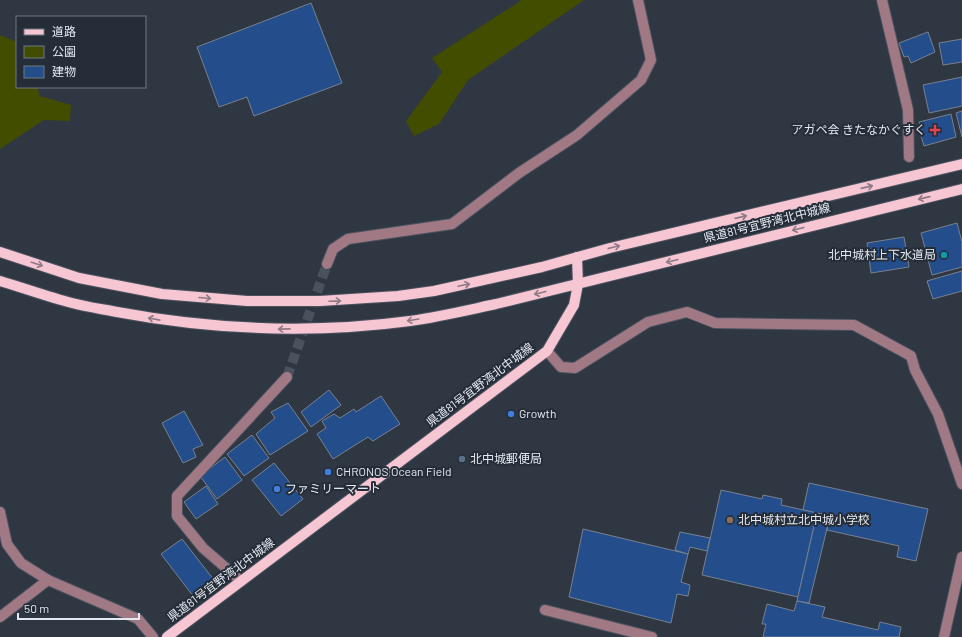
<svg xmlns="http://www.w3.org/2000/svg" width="962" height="637" font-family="Barlow,'Noto Sans JP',sans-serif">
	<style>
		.green { fill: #434d00 }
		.building { fill: #234d8b; stroke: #78818f }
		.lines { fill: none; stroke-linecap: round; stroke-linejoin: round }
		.minor-tunnel { stroke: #4a525d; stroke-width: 10; stroke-dasharray: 10 5; stroke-linecap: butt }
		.minor-casing { stroke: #4c535f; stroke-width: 12 }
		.major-casing { stroke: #4c535f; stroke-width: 12 }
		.minor { stroke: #a07984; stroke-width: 10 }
		.major { stroke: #f6c6d3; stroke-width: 10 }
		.oneway { stroke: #8e7a86 }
		.health-dot { fill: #e0444e; stroke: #252d38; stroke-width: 1.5 }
		.culture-dot { fill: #0f9aa8; stroke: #252d38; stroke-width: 1.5 }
		.shop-dot { fill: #3f7fe0; stroke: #252d38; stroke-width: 1.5 }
		.service-dot { fill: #5c6f8a; stroke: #252d38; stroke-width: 1.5 }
		.education-dot { fill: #8d6e63; stroke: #252d38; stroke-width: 1.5 }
		.labels { text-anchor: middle; stroke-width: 4; stroke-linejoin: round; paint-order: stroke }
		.poi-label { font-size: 12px; fill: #e4e9f1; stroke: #252d38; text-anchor: start }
		.street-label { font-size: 12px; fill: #e4e9f1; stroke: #252d38 }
	</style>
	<rect width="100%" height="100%" fill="#2f3743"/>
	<g class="green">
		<polygon points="522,0 584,0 468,80 439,124 414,136 406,121 442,72 432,58"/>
		<polygon points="0,35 17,42 17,87 37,87 40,96 71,105 70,121 44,120 0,149"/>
	</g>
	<g class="building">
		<polygon points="311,3 342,83 254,116 247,97 219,107 197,47"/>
		<polygon points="928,32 935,52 911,63 908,56 904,57 899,43"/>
		<polygon points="962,39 962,62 943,65 939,43"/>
		<polygon points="962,77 962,106 929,113 923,85"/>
		<polygon points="962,111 962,137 956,113"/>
		<polygon points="951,114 956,137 924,146 919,129 921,128 919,122"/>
		<polygon points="957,223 962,242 962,267 932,275 921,233"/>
		<polygon points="904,237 909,267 871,273 867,243"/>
		<polygon points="962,271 962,291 933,299 927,281"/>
		<polygon points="329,390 341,405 311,427 301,412"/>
		<polygon points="381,396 400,424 373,441 368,437 333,459 317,434 326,428 322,421 334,414 340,418 354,409 356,412"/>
		<polygon points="288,403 308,431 270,455 256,434 275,418 271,412"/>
		<polygon points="184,411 203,445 193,449 196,457 183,463 162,423"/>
		<polygon points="252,435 269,458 244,476 227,454"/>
		<polygon points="225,457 242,480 217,499 200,476"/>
		<polygon points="274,463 303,499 281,516 252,480"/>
		<polygon points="809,483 928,509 916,561 897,557 899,546 827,530 830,516 803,510"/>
		<polygon points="206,486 218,504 196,519 184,502"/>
		<polygon points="721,490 762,499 763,495 782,499 781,505 817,513 798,597 702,575"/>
		<polygon points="817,513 830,516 809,603 797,601"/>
		<polygon points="583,529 688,554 681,582 690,585 688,596 677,594 671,623 569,597"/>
		<polygon points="680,532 710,538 707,551 690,547 688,554 675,550"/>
		<polygon points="182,539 214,580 193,596 161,554"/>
		<polygon points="797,601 825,607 822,617 878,630 880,622 901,627 899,637 763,637 766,624 762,624 767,604 794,611"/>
	</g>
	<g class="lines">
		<polyline class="minor-tunnel" points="287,377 327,264"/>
		<defs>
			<g id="minor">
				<polyline points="882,0 908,110 909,157"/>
				<polyline points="327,264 333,249 348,239 452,224 519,173 577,135 641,80 651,60 638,0"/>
				<polyline points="547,351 561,367 575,368 648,322 687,312 715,323 854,325 911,356 915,370 938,414 962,484"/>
				<polyline points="0,512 7,544 21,563 48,580 138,619 153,637"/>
				<polyline points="241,581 203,548 177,516 177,496 287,377"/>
				<polyline points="545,610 652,637"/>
				<polyline points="0,617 48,580"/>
				<polyline points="944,637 962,557"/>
			</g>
			<g id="major">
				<polyline points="0,252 79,278 162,294 247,301 320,301 398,296 434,291 542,267 610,248 962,164"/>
				<path d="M0,281C24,288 48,297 72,303C87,307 102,309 117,312C214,330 312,334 410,321C439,317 468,310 496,304L962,189"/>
				<polyline points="167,637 547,351 574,305 578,284 577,257"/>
			</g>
		</defs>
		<use href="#minor" class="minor-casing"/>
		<use href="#major" class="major-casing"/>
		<use href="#minor" class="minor"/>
		<use href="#major" class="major"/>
	</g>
	<defs><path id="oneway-shaft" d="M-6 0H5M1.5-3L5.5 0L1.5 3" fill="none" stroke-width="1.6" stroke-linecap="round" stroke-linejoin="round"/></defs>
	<g class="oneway">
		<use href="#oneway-shaft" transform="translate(867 187) rotate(-13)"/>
		<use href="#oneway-shaft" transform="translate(924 198) rotate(167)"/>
		<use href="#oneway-shaft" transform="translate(741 217) rotate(-13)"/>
		<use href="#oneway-shaft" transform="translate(798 229) rotate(166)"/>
		<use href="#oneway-shaft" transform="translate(614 247) rotate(-14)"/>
		<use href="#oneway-shaft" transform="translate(672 261) rotate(166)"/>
		<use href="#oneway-shaft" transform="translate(37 264) rotate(18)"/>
		<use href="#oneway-shaft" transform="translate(464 285) rotate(-12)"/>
		<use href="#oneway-shaft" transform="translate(540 293) rotate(166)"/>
		<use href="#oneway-shaft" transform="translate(205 298) rotate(5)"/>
		<use href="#oneway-shaft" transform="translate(335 301) rotate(-2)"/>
		<use href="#oneway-shaft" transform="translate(154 319) rotate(-169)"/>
		<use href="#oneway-shaft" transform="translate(413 320) rotate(171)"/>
		<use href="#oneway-shaft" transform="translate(284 329) rotate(179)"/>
	</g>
	<path class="health-dot" d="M933 124h4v4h4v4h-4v4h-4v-4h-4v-4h4z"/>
	<circle class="culture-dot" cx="944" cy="255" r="4"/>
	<g class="shop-dot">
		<circle cx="511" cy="414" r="4"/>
		<circle cx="328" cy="472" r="4"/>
		<circle cx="277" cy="489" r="4"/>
	</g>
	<circle class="service-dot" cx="462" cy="459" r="4"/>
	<circle class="education-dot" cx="730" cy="520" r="4"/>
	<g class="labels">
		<g class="poi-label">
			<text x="926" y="134" text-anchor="end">アガペ会 きたなかぐすく</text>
			<text x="936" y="259" text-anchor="end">北中城村上下水道局</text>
			<text x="519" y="418">Growth</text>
			<text x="470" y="463">北中城郵便局</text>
			<text x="336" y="476">CHRONOS Ocean Field</text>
			<text x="285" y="493">ファミリーマート</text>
			<text x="738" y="524">北中城村立北中城小学校</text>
		</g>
		<g class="street-label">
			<text transform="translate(767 223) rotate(-14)" y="4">県道81号宜野湾北中城線</text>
			<text transform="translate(480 385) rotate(-37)" y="4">県道81号宜野湾北中城線</text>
			<text transform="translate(221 580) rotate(-37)" y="4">県道81号宜野湾北中城線</text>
		</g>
	</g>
	<rect x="16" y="16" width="130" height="72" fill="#252d38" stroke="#717882"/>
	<rect x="24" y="29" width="20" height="6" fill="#f6c6d3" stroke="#717882"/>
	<text x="52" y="36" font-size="12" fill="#e4e9f1">道路</text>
	<rect x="24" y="46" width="20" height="12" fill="#434d00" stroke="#717882"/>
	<text x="52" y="56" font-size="12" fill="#e4e9f1">公園</text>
	<rect x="24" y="66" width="20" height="12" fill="#234d8b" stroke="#717882"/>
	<text x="52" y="76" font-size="12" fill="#e4e9f1">建物</text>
	<path d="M18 613v6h121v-6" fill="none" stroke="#e4e9f1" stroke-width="2"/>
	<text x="24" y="613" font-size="12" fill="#e4e9f1" stroke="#252d38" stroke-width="3" paint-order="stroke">50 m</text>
</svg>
